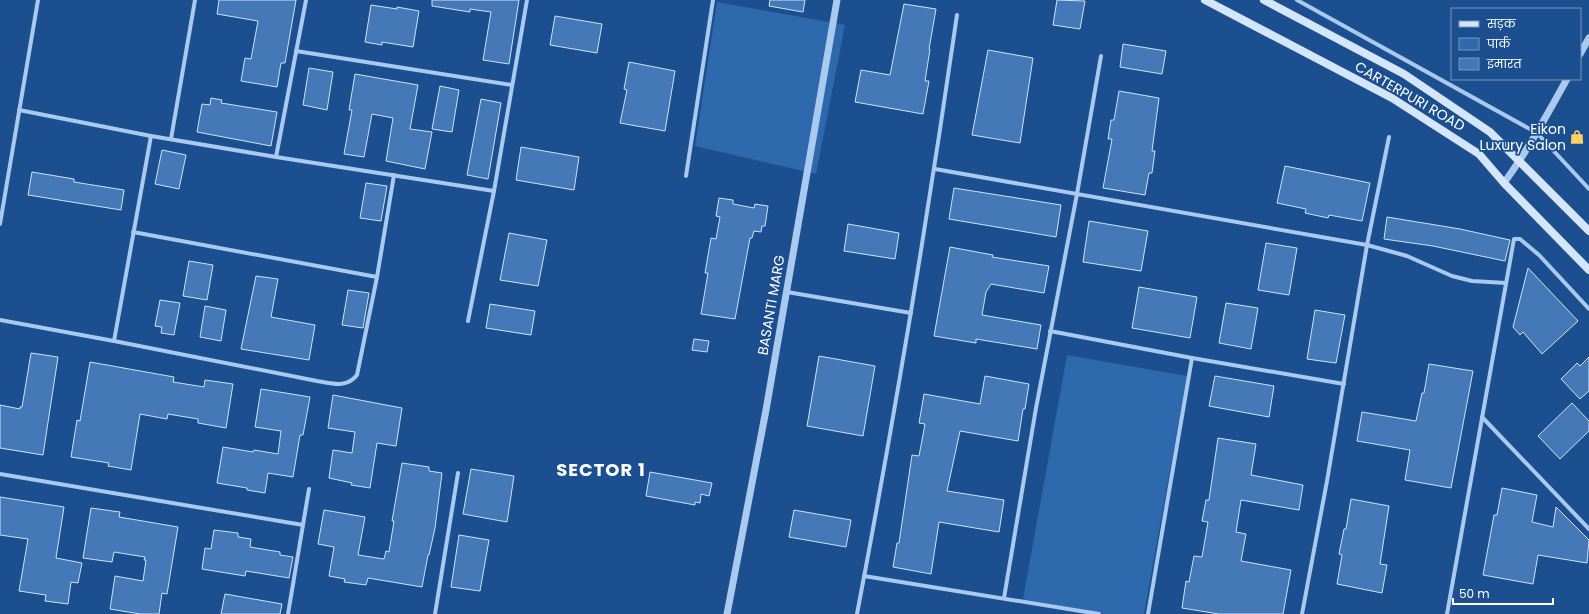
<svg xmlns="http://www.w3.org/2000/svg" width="1589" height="614" font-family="Poppins,'Noto Sans Devanagari',sans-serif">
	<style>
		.green { fill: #2e69ad }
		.building { fill: #4478b7; stroke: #cfe3fa }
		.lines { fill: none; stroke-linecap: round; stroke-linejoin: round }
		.minor { stroke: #a9c9ee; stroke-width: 4 }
		.tertiary { stroke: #a9c9ee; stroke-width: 7 }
		.secondary { stroke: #d6e6fa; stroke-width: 8 }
		.labels { text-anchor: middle; stroke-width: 3.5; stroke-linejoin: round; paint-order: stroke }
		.street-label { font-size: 14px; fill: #fff; stroke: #1b4f8f }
		.poi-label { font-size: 14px; fill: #fff; stroke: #1b4f8f; text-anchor: end }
		.district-label { font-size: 18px; font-weight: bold; letter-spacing: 1px; fill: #fff; stroke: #1b4f8f }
	</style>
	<rect width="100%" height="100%" fill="#1b4f8f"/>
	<g class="green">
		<polygon points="717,2 845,25 816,174 695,146"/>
		<polygon points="1067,355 1187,376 1144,614 1105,614 1023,599"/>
	</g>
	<g class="building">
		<polygon points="219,0 296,0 285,63 281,63 277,87 241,81 245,58 251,59 258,21 217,14"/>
		<polygon points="432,0 519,0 509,64 483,60 491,12 470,9 470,12 432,6"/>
		<polygon points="770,0 805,0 803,12 769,6"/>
		<polygon points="1057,0 1085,1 1080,29 1053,25"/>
		<polygon points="904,4 936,9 929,49 930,49 925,81 929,81 923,114 855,102 861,70 890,75"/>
		<polygon points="371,5 397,9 397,7 419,11 413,47 382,42 382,45 365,42"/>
		<polygon points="555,16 602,24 597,53 550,45"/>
		<polygon points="1123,44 1166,51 1162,74 1120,67"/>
		<polygon points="988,50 1033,58 1020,143 972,135"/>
		<polygon points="629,62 675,71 665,131 620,123 627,90 624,89"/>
		<polygon points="309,68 333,72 327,110 303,105"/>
		<polygon points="355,74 418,85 410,129 432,132 425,169 386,161 393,118 372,114 364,157 344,154 352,110 349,110"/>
		<polygon points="440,86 459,90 452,132 432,129"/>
		<polygon points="1119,91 1159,98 1152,151 1155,151 1152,173 1149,173 1145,195 1103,188 1112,139 1108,139 1111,120 1114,120"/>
		<polygon points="211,98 222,100 221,103 277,112 271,146 197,132 202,104 210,105"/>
		<polygon points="481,99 501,103 488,179 467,175"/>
		<polygon points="521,147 579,157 574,190 516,180"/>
		<polygon points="162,150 186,155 179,189 155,184"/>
		<polygon points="1285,166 1370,183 1362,221 1329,215 1328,218 1305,213 1306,209 1277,203"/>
		<polygon points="32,172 74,179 74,182 124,190 121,210 28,195"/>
		<polygon points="366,183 387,186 381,221 360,218"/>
		<polygon points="954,188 1061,205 1056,237 949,219"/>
		<polygon points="719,198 733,200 733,204 754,208 755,204 768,206 765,226 762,226 761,232 754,231 752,238 750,238 735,319 701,314 708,273 705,273 711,238 716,239 720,217 716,216"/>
		<polygon points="1387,217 1460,229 1510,240 1505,261 1433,246 1384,239"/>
		<polygon points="1089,221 1148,231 1141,271 1083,262"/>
		<polygon points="848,224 899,233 895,259 844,251"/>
		<polygon points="509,233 547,240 538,286 500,280"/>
		<polygon points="1266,243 1297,248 1289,295 1258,290"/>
		<polygon points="950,247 993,255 992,257 1049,266 1044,293 991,284 986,292 982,315 1041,325 1037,349 976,339 976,343 934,336"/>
		<polygon points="189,261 213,265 207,300 183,296"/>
		<polygon points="1528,268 1578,321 1542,354 1523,332 1520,335 1513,327"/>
		<polygon points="256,276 278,279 271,317 315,325 309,360 241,349"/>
		<polygon points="1139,287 1197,297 1190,338 1132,328"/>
		<polygon points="348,290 369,293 363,328 342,325"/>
		<polygon points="160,300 180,303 174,335 161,333 162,327 155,326"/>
		<polygon points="1226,303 1258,308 1251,349 1219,343"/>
		<polygon points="490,304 535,311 531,335 486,328"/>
		<polygon points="205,306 226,310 221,341 200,337"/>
		<polygon points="1315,310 1345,315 1336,363 1307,359"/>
		<polygon points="694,339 709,341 707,352 692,350"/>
		<polygon points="31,353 58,357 43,455 0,448 0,405 20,409 20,407 22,407"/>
		<polygon points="819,356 875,366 863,436 807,426"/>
		<polygon points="1589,357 1589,391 1580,399 1561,379 1577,363 1580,366"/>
		<polygon points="90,362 174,377 173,382 204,387 205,380 233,384 226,428 198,423 198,419 168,414 167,419 140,414 131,470 108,466 109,463 71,457 77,420 80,421"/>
		<polygon points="1429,364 1473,371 1451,488 1405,480 1410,450 1357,441 1362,412 1416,421 1422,393 1424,393"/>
		<polygon points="985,376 1029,384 1025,409 1023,409 1018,441 960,431 947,491 1004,500 999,532 939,522 931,574 893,567 897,543 899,543 912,455 919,456 925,424 919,423 924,394 980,404"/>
		<polygon points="1215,376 1274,386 1269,417 1209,406"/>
		<polygon points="261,389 310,397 303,435 300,435 293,477 268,473 265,493 247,490 247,488 217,483 223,447 253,452 254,450 278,454 281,431 255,427"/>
		<polygon points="333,395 402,408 396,446 377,443 370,488 351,485 352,483 329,478 333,450 352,453 355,432 328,428"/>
		<polygon points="1572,403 1589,421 1589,431 1560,459 1538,436"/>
		<polygon points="1218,438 1256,444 1251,475 1303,485 1299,510 1241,500 1236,532 1246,534 1241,561 1291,570 1283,614 1219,614 1182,608 1186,581 1189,582 1194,556 1202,557 1208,522 1202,521 1206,500 1209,500"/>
		<polygon points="402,463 429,467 429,471 442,473 435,528 429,555 428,555 422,587 368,578 366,585 344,582 345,579 329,576 334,547 318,544 324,510 365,517 358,555 384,559 386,551 389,552 394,521 392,521"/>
		<polygon points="471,469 514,476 507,522 463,514"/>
		<polygon points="650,472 712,483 709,496 701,494 700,503 695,502 695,505 646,496"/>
		<polygon points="1502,488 1537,495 1532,522 1553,527 1556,507 1589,540 1587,563 1538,555 1533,584 1483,575 1494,515 1497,515"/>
		<polygon points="0,497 64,507 56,558 82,563 78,583 71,582 68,604 45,601 46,595 19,591 28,539 0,535"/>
		<polygon points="1351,499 1389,506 1380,564 1387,565 1382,593 1337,584 1342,555 1339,554 1344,529 1346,529"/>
		<polygon points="91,508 120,512 119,517 178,527 167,594 162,593 159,614 140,614 110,609 115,576 143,581 146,560 144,560 145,557 114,552 112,562 83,558"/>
		<polygon points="794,510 851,520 846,547 789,537"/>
		<polygon points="214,530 238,533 238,537 251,539 250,547 280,552 280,555 293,557 289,578 246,571 245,576 202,569 205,548 211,549"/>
		<polygon points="459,535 489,540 480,591 451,587"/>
		<polygon points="225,594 282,604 280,614 221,614"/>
	</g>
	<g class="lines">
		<g class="minor">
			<polyline points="1297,0 1537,133 1589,189"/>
			<polyline points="296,51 512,85"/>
			<polyline points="19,110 151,136 276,157 494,191"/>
			<polyline points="171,139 195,0"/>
			<polyline points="276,157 306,0"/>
			<polyline points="935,169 1367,245 1407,256 1452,276 1472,281 1506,283"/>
			<polyline points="686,176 713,0"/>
			<polyline points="0,224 38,0"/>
			<polyline points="133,232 377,277"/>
			<polyline points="787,292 911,313"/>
			<path d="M0,320L114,341L317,381C331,383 346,389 357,375L377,277L394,175"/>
			<polyline points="468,321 494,191 527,0"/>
			<polyline points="1050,331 1192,358 1344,384"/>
			<polyline points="114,341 151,136"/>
			<polyline points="1482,417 1589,529"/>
			<polyline points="0,474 303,525"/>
			<polyline points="864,576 1099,614"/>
			<polyline points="1004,598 1036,408 1077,194 1101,56"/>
			<polyline points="288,614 309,489"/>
			<polyline points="435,614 458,473"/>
			<path d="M857,614C895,415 928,216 957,15"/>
			<polyline points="1148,614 1192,358"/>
			<polyline points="1302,614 1327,481 1367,245 1389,137"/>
			<polyline points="1447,614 1514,239 1520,239 1539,255 1589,309"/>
		</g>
		<g class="tertiary">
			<polyline points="1580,54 1589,38"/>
			<path d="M1504,183C1528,150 1547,115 1567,79"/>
			<polyline points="727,614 766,410 837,0"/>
		</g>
		<g class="secondary">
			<polyline points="1205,0 1392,98 1479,154 1504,183 1589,270"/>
			<polyline points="1264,0 1404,74 1490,132 1589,231"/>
		</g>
	</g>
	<defs>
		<symbol id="shop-bare" viewBox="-9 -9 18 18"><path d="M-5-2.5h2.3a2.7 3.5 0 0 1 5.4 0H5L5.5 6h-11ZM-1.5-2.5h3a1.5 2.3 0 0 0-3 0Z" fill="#ffd166" stroke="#1b4f8f" stroke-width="2.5" paint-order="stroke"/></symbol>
	</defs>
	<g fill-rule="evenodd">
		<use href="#shop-bare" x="1567" y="127" width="20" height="20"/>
	</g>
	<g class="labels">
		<g class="street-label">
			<text transform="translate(1410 96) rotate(30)" y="5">CARTERPURI ROAD</text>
			<text transform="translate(771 305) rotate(-80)" y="5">BASANTI MARG</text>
		</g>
		<g class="poi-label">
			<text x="1566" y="134">Eikon<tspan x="1566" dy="16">Luxury Salon</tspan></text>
		</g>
		<g class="district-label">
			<text x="601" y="476">SECTOR 1</text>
		</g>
	</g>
	<rect x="1451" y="8" width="130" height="72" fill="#1b4f8f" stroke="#7695bc"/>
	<rect x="1459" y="21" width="20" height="6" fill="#d6e6fa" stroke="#7695bc"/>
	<text x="1487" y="28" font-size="12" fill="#ffffff">सड़क</text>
	<rect x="1459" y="38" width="20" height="12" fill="#2e69ad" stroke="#7695bc"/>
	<text x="1487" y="48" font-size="12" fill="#ffffff">पार्क</text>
	<rect x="1459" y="58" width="20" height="12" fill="#4478b7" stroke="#7695bc"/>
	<text x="1487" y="68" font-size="12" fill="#ffffff">इमारत</text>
	<path d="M1453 598v6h100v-6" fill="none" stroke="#ffffff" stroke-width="2"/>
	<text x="1459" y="598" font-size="12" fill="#ffffff" stroke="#1b4f8f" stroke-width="3" paint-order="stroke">50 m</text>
</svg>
